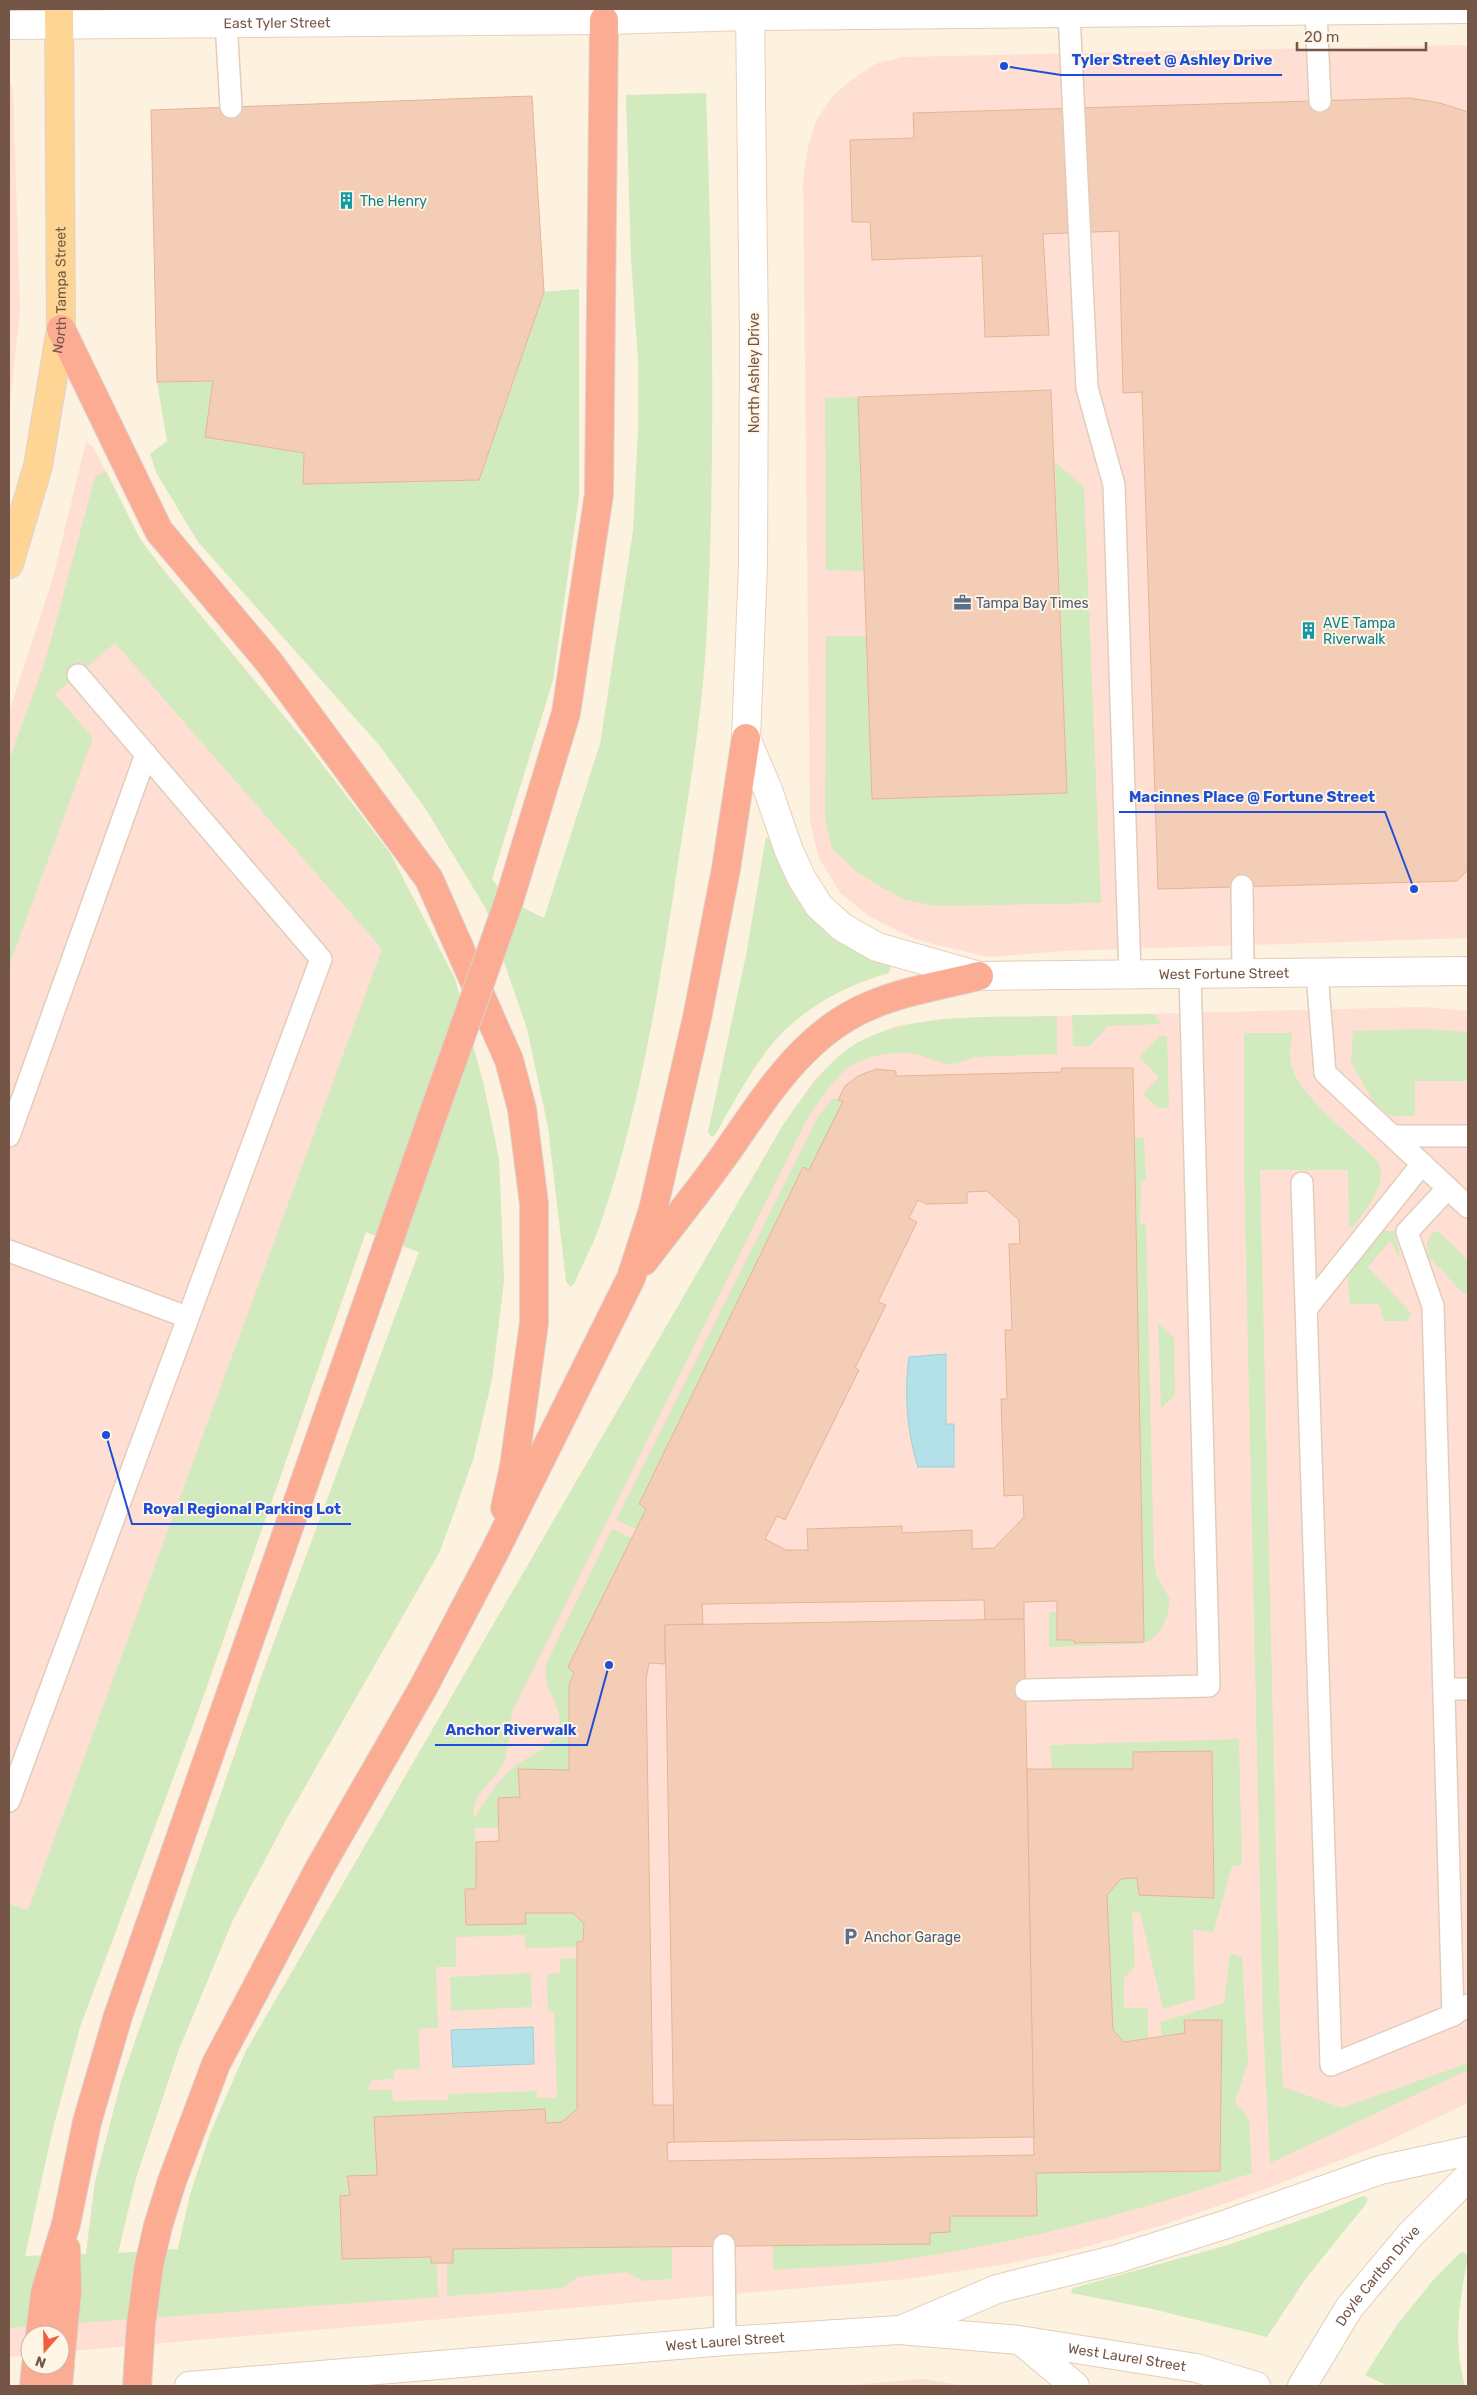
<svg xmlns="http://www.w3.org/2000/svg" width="1477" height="2395" font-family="Rubik,sans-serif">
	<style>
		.residential { fill: #f5e3ce }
		.commercial { fill: #ffdfd3; fill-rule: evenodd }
		.green { fill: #d1ebbe; fill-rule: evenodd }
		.water { fill: #b4e1e8; stroke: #99d1da }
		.building { fill: #f4cdb6; stroke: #e8b396; fill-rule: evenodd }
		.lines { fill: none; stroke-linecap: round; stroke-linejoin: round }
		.service-casing { stroke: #e2cdbb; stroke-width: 24 }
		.minor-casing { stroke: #e2cdbb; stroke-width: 30 }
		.tertiary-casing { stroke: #e2cdbb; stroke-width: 30 }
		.secondary-casing { stroke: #e9d0bb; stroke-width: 30 }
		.primary-casing { stroke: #dbd3cf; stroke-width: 30 }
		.motorway-casing { stroke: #dbd3cf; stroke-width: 30 }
		.service { stroke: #fff; stroke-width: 21 }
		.minor { stroke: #fff; stroke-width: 28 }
		.tertiary { stroke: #fff; stroke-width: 28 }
		.secondary { stroke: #fff; stroke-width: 28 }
		.primary { stroke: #ffd595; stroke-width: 28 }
		.motorway { stroke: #fbac93; stroke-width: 28 }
		.motorway-bridge-casing { stroke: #dbd3cf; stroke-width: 30; stroke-linecap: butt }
		.motorway-bridge { stroke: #fbac93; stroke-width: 28 }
		.labels { text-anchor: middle; stroke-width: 4; stroke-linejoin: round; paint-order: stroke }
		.street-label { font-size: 14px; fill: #755646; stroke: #fff5e7 }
		.culture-label { font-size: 14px; fill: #0d838f; stroke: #fff5e7; text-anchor: start }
		.service-label { font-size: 14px; fill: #4e5e75; stroke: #fff5e7; text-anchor: start }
		.leader { fill: none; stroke: #1d4ed8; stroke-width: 2 }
		.callout-dot { fill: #1d4ed8; stroke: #fff5e7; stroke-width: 2 }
		.callout-label { font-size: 15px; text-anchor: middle; font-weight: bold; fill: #1d4ed8; stroke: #fff5e7; stroke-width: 4; stroke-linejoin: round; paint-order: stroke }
	</style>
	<rect width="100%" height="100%" fill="#fdf1e0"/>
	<polygon class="residential" points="923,2379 966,2386 840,2386"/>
	<g class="commercial">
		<polygon points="1461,45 1468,47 1468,938 1065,951 988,957 917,940 870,917 840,893 818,856 810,822 803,180 808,147 816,121 832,97 850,81 875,64 902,57"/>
		<polygon points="9,80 13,89 20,311 9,412"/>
		<path d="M86,442L93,447L140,539L164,571L302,738L390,853L455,979L484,1086L499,1159L504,1280L492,1379L473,1460L440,1551L287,1818L232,1922L179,2049L136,2178L117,2253L178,2249L190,2195L210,2134L246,2051L783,1125L815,1079L842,1054L895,1026L941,1019L1424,1007L1468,1011V2103L1377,2146L1252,2194L1163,2225L1078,2249L1001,2265L907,2279L60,2352L30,2335V2355L9,2357V712L52,581ZM366,1232L419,1252L263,1672L121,2082L95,2182L86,2254L25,2256L52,2132L80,2027L200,1706Z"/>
	</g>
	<g class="green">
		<path d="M706,93C712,270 716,449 707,626C703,717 686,807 673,897C656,1007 636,1123 599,1228C592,1247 582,1265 574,1284L570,1287L566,1281L548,1127L527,1029L486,909L425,808L379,745L198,542L157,474L150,454L167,441L157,382L213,381L205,437L304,453V484L479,480L544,292L579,289V496L553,680L492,879L509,901L544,918L600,744L633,531L638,430V361L631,259L626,95Z"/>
		<polygon points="858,397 863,571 826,570 825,398"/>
		<polygon points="1055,462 1084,487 1101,903 938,906 905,900 876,884 856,871 832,849 825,819 826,636 866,636 872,799 1067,793"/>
		<path d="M106,471L140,539L164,571L302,738L390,853L455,979L484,1086L499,1159L504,1280L492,1379L473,1460L440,1551L287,1818L232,1922L179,2049L136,2178L118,2253L178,2249L190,2195L210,2134L246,2051L783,1125C801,1100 817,1075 840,1055C893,1010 991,1018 1057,1016V1054L974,1057C949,1069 945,1063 922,1056C902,1049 873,1054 854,1064C837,1073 819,1102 808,1117L512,1712C510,1725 509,1755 502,1766C491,1785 471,1793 474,1818C485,1801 498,1780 514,1767C529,1755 551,1749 558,1730C567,1706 538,1690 548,1660L612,1529L632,1538L568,1667L574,1673L569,1770L518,1769L520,1797L498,1799V1828H475L476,1889H465L466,1925L526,1923L525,1913H573L584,1924L583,1941L577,1942V1947L525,1948V1935L456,1937V1967H436L438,2028L419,2029L420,2069L394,2070V2079L372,2080L368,2090H392L393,2101L448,2100L449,2094L537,2091V2098H557L554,2012L548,2011L547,1974L560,1973V1959L578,1958L577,2109L562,2122L546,2123L377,2175L347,2176L350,2195L340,2196L342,2259L431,2257L437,2263L438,2297L9,2328V1904L28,1910L382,949L115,643L55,694L93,738L9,966V760L45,662L95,477ZM366,1232L419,1252L263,1672L121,2082L95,2182L86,2254L25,2256L52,2132L80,2027L200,1706Z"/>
		<path d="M766,837C775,840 781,871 787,881C808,916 829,938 866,957C874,961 883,962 891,966L889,973C841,986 792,1014 763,1056C745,1081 730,1108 715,1135L711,1137L708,1132L746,955Z"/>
		<polygon points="1153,1014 1162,1024 1108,1026 1090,1046 1073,1046 1072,1015"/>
		<polygon points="1426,1029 1468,1032 1468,1081 1415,1081 1415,1116 1391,1116 1374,1103 1351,1062 1353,1031"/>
		<path d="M1244,1033H1292C1291,1043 1289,1055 1291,1064C1297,1094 1353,1137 1375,1158C1393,1179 1366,1209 1353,1227L1349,1226L1348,1170H1260L1280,2024L1283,2087L1342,2108L1468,2063V2070L1270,2163L1263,2024L1244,1170Z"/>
		<polygon points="1160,1036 1167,1036 1169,1108 1158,1108 1143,1094 1159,1077 1139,1057"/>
		<polygon points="833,1098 843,1101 809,1170 803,1167 639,1504 646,1509 636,1529 616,1520 818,1117"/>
		<polygon points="1134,1138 1144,1138 1146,1181 1141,1181 1140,1224 1146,1224 1154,1562 1157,1577 1170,1599 1167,1616 1161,1630 1151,1640 1141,1644 1049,1647 1049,1612 1057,1612 1057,1639 1074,1640 1074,1643 1144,1642"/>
		<polygon points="1382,1231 1394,1231 1401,1260 1390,1241 1368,1267 1411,1313 1407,1321 1384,1321 1379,1304 1350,1304 1347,1270"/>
		<polygon points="1438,1231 1468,1260 1468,1294 1464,1294 1428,1256 1427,1243 1431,1234"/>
		<polygon points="1158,1323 1174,1338 1175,1395 1161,1408"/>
		<polygon points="1239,1739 1242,1865 1232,1866 1213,1933 1193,1929 1195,1999 1163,2009 1140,1913 1132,1913 1135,1966 1124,1978 1124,2008 1148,2008 1148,2038 1124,2042 1113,2030 1107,1895 1121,1879 1137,1878 1139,1895 1213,1897 1212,1751 1133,1752 1133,1769 1052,1769 1050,1745"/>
		<path d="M1230,1953L1242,1957L1248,2062L1235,2102L1249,2119L1252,2173C1138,2211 1021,2243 901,2260C859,2266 815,2267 773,2270V2245L930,2244V2233L950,2232V2216H1037L1036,2173L1219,2171L1184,2020L1185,2033L1162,2036L1160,2022L1224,2003Z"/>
		<polygon points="531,1973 532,2007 451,2011 450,1977"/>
		<polygon points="1363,2196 1368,2198 1366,2204 1307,2277 1267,2337 1148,2308 1071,2293 1073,2288 1228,2245 1321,2213"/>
		<polygon points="672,2246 672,2279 644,2281 626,2272 578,2277 563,2288 447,2296 447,2262 453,2249"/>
		<path d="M1464,2252L1468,2257C1459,2301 1453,2342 1465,2386H1388L1365,2375L1397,2325L1434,2279L1460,2253Z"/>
	</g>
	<g class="water">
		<path d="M946,1354V1424H954V1467H918C907,1432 904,1394 909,1357Z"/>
		<polygon points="533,2027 534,2064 453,2067 451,2030"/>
	</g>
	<g class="building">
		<polygon points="532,96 544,292 479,480 303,484 304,453 205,437 213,381 157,382 151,110"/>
		<polygon points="1410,98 1440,103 1468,112 1468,870 1457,881 1158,889 1142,392 1123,393 1119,231 1043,234 1049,335 985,337 982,256 872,260 870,222 852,222 850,140 914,138 913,113"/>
		<polygon points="1051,390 1067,793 872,799 858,397"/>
		<path d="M1062,1068H1133L1144,1642L1074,1643V1640H1057V1601L1024,1602V1619L985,1620L984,1600L702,1604L703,1624L665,1625V1664L649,1663L646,1679L653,2105H674V2142L667,2143L668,2161L1034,2155L1027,1769H1133V1752L1212,1751L1214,1898L1139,1895L1137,1878L1121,1879L1107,1895L1113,2030L1124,2042L1185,2033L1184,2020H1222L1220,2171L1036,2173L1037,2216H950V2232L930,2233V2244L453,2249V2263H431V2257L342,2259L340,2196L350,2195L347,2176L377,2175L374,2117L545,2109L546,2123L562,2122L577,2109V1942L583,1941L584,1924L573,1913H525L526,1924L466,1925L465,1889H476V1842L499,1841L498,1798L520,1797L518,1769L569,1770V1685L574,1673L568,1667L646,1509L639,1504L803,1167L809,1170L843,1101L838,1100L845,1086L858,1076L876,1069L896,1071V1076L1061,1072ZM987,1191L1019,1220L1020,1244H1009L1012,1330H1005L1007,1399H1001L1004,1496L1023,1495L1024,1517L994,1548L972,1549V1530L902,1533V1526L807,1529L808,1550H786L765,1539L777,1516L785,1520L859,1370L855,1368L886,1305L878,1302L917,1222L909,1218L918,1200L926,1204L967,1203V1192Z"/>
		<polygon points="1024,1619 1034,2137 674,2142 665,1625"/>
	</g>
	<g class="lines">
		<defs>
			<g id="service">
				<polyline points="1316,11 1320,101"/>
				<polyline points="1069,13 1087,388 1114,485 1130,974"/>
				<polyline points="226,22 231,107"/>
				<polyline points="1242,886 1243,973"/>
				<polyline points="1317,973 1325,1073 1468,1207"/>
				<polyline points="9,1136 146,754"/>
				<polyline points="1393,1136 1468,1136"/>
				<polyline points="1302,1183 1331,2065 1453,2015 1468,2005"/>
				<polyline points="1448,1188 1407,1232 1433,1306 1453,2015"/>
				<polyline points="9,1251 187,1317"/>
				<polyline points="1307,1308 1422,1164"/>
				<polyline points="1444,1689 1468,1689"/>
				<polyline points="1026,1690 1209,1686 1190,974"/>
				<polyline points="9,1801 321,959 78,675"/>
				<polyline points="724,2245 725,2341"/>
			</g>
			<g id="minor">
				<path id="s1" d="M979,976L1468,971"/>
				<path id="s2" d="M1302,2386L1349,2308L1410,2235L1468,2177"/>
			</g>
			<g id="tertiary">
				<polyline points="750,16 1468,9"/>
				<polyline points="903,2329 997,2289 1117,2259 1227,2224 1380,2170 1468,2151"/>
				<polyline points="1021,2341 1075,2386"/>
				<path id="s3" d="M189,2386L725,2341L899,2330L1019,2340L1196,2368L1256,2386"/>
			</g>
			<g id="secondary">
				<polyline points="750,9 754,341 753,565 746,738 768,790 789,851 802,879 819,906 842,927 877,947 979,976"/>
				<path id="s4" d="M9,25L604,20L750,16"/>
			</g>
			<g id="primary">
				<path id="s5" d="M9,564L38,466L61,329L59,9"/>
			</g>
			<g id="motorway">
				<polyline points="61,329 159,531 269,662 429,879 509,1060 522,1109 534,1204 534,1323 514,1467 505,1508"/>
				<polyline points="509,901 566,713 599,494 604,20"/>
				<path d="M644,1261C671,1225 700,1190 726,1153C766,1096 803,1034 869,1006C904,991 943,985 979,976"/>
				<polyline points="40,2335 45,2293 66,2224 87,2122 118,2016 434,1112"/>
				<polyline points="60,2362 67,2292 66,2249"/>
				<polyline points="34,2386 36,2365"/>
				<polyline points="58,2386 60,2365"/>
				<polyline points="137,2386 141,2324 149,2265 158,2226 172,2181 216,2064 319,1869 423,1688 495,1551 631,1278 653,1210 697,1018 726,869 746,738"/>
			</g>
		</defs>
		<use href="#service" class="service-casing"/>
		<use href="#minor" class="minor-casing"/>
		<use href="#tertiary" class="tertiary-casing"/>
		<use href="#secondary" class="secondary-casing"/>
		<use href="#primary" class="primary-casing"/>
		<use href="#motorway" class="motorway-casing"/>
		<use href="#service" class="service"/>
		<use href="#minor" class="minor"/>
		<use href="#tertiary" class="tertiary"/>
		<use href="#secondary" class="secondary"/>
		<use href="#primary" class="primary"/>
		<use href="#motorway" class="motorway"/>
		<defs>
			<polyline id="motorway-bridge" points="434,1112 509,901"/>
		</defs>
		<use href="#motorway-bridge" class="motorway-bridge-casing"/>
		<use href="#motorway-bridge" class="motorway-bridge"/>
	</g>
	<defs>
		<symbol id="building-bare" viewBox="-9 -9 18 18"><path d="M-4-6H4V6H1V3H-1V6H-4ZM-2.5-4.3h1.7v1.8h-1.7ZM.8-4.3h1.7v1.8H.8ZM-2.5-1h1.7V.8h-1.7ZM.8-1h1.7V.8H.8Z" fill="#0f9aa8" stroke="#fff5e7" stroke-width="2.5" paint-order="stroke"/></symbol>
		<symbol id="office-bare" viewBox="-9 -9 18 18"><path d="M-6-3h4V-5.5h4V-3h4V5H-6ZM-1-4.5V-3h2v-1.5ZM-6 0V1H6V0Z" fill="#5c6f8a" stroke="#fff5e7" stroke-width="2.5" paint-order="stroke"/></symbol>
		<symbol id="parking-bare" viewBox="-9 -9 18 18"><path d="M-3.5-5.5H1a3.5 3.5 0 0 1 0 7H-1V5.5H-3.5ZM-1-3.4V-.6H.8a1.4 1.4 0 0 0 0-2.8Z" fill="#5c6f8a" stroke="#fff5e7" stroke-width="2.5" paint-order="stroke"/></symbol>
	</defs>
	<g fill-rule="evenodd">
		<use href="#building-bare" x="334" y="188" width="25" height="25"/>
		<use href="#office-bare" x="950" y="590" width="25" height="25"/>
		<use href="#building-bare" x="1296" y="618" width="25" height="25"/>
		<use href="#parking-bare" x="838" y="1924" width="25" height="25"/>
	</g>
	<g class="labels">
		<g class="street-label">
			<text dy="5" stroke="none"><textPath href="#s4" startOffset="268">East Tyler Street</textPath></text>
			<text dy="5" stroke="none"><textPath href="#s5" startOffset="280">North Tampa Street</textPath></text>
			<text transform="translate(754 373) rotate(-90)" y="5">North Ashley Drive</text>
			<text dy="5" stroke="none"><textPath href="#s1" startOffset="245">West Fortune Street</textPath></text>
			<text dy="5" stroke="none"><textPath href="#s2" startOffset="134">Doyle Carlton Drive</textPath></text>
			<text dy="5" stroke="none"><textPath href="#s3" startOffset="538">West Laurel Street</textPath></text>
			<text dy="5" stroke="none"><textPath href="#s3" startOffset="942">West Laurel Street</textPath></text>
		</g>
		<g class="culture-label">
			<text x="360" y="206">The Henry</text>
			<text x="1323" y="628">AVE Tampa<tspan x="1323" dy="16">Riverwalk</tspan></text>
		</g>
		<g class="service-label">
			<text x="976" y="608">Tampa Bay Times</text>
			<text x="864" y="1942">Anchor Garage</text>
		</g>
	</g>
	<path class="leader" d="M1004 66L1061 75H1282M1414 889L1385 812H1119M106 1435L132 1524H351M609 1665L587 1745H435"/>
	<g class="callout-dot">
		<circle cx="1004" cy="66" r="5"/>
		<circle cx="1414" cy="889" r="5"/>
		<circle cx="106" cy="1435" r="5"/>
		<circle cx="609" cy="1665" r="5"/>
	</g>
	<g class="callout-label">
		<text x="1172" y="65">Tyler Street @ Ashley Drive</text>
		<text x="1252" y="802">Macinnes Place @ Fortune Street</text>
		<text x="242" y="1514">Royal Regional Parking Lot</text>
		<text x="511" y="1735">Anchor Riverwalk</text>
	</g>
	<rect width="1477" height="2395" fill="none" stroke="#755646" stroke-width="20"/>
	<g transform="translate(45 2350) rotate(200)"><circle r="24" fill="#fff5e7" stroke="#c8b5a7"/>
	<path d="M0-4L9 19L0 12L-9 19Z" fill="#ef613e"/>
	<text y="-8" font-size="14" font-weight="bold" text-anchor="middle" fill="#755646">N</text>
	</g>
	<path d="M1297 42v8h129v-8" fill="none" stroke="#755646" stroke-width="2.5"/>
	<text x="1304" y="42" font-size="15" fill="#755646" stroke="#fff5e7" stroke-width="4" paint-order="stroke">20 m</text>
</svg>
